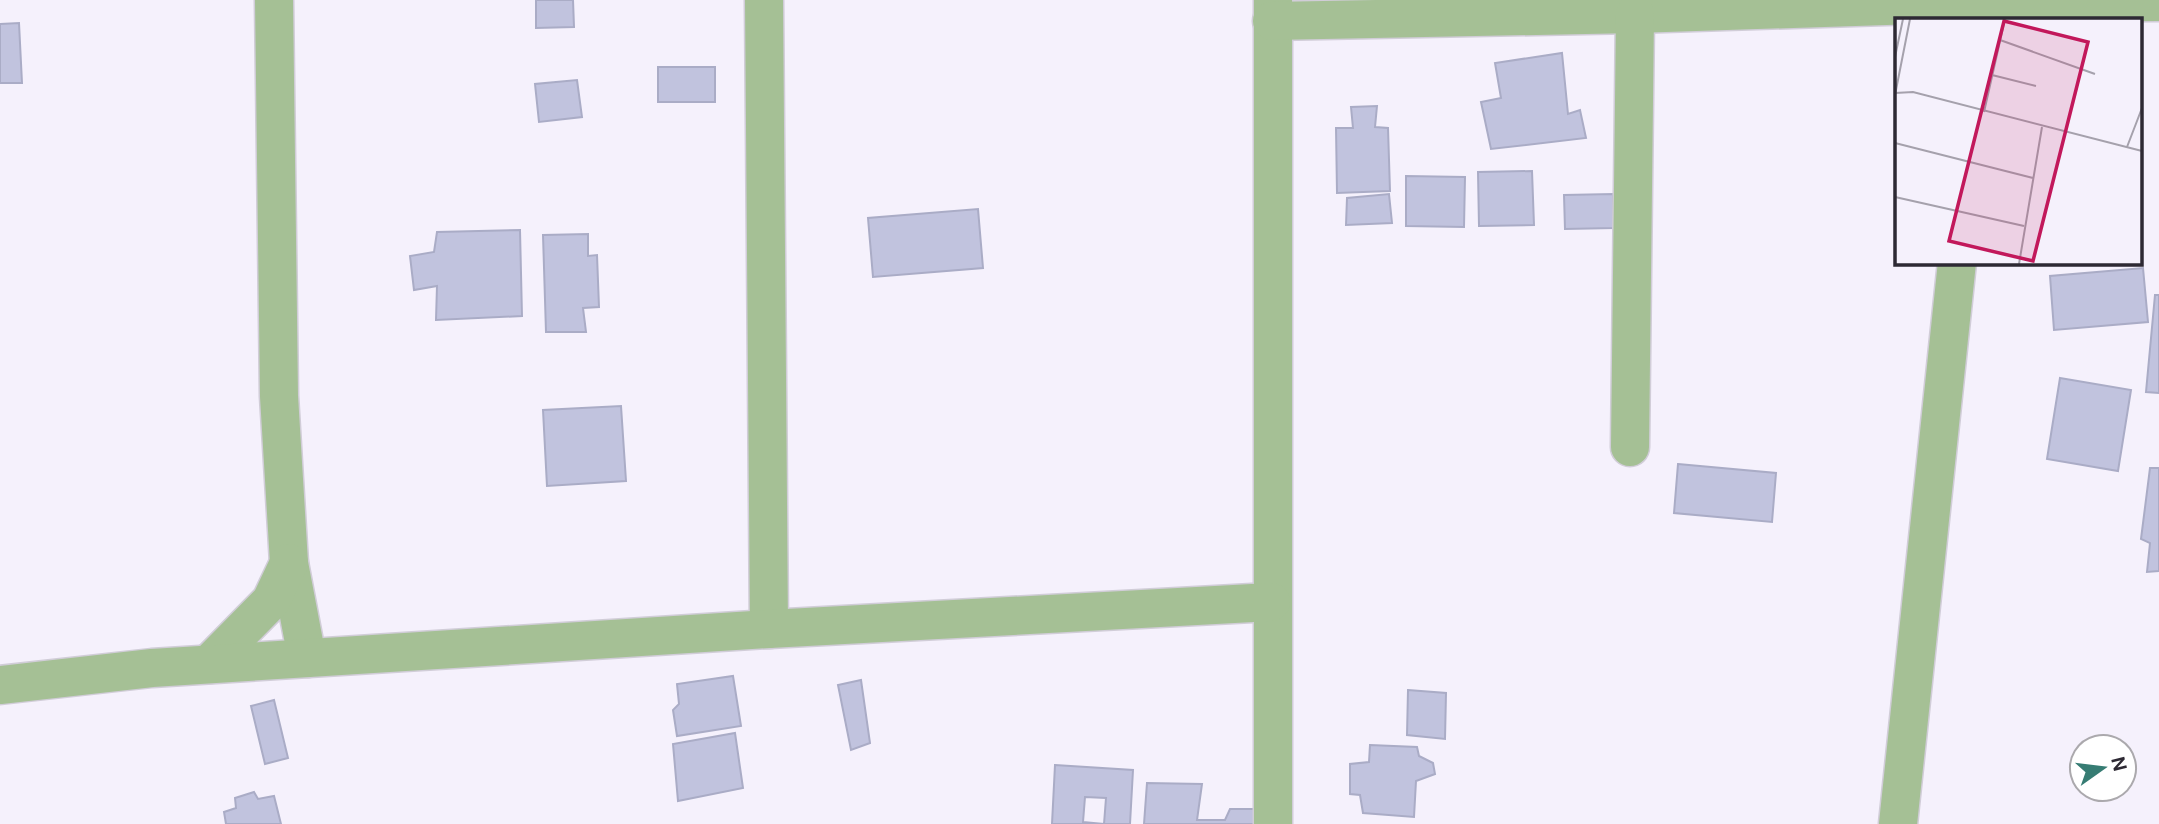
<svg xmlns="http://www.w3.org/2000/svg" width="2159" height="824" font-family="'DM Sans',sans-serif">
	<style>
		.building { fill: #c1c3de; stroke: #aaacc6; stroke-width: 2; fill-rule: evenodd }
		.lines { fill: none; stroke-linecap: round; stroke-linejoin: round }
		.minor-casing { stroke: #d1cdd8; stroke-width: 41 }
		.minor { stroke: #a5c095; stroke-width: 38 }
		.inset-road { fill: none; stroke: #a5a1ac; stroke-width: 2 }
		.view { fill: #c2185b; fill-opacity: 0.15; stroke: #c2185b; stroke-width: 3.5 }
		.inset-edge { fill: none; stroke: #2d2933; stroke-width: 3.5 }
	</style>
	<rect width="100%" height="100%" fill="#f5f1fc"/>
	<g class="building">
		<polygon points="536,0 573,0 574,27 536,28"/>
		<polygon points="19,23 22,83 0,83 0,24"/>
		<polygon points="1562,53 1568,114 1580,110 1586,138 1491,149 1481,102 1501,98 1495,63"/>
		<rect x="658" y="67" width="57" height="35"/>
		<polygon points="577,80 582,117 539,122 535,84"/>
		<polygon points="1377,106 1375,127 1388,128 1390,191 1337,193 1336,128 1353,128 1351,107"/>
		<polygon points="1532,171 1534,225 1479,226 1478,172"/>
		<polygon points="1406,176 1465,177 1464,227 1406,226"/>
		<polygon points="1389,194 1392,223 1346,225 1347,198"/>
		<polygon points="1613,194 1614,228 1565,229 1564,195"/>
		<polygon points="978,209 983,268 873,277 868,218"/>
		<polygon points="520,230 522,316 436,320 437,286 414,290 410,256 434,252 437,232"/>
		<polygon points="588,234 588,256 597,255 599,307 583,308 586,332 546,332 543,235"/>
		<polygon points="2143,268 2148,322 2054,330 2050,276"/>
		<polygon points="2155,295 2159,295 2159,393 2146,392"/>
		<polygon points="2060,378 2131,390 2118,471 2047,459"/>
		<polygon points="621,406 626,481 547,486 543,410"/>
		<polygon points="1678,464 1776,473 1772,522 1674,513"/>
		<polygon points="2150,468 2159,468 2159,571 2147,572 2150,543 2141,539"/>
		<polygon points="733,676 741,726 677,736 673,710 679,704 677,684"/>
		<polygon points="861,680 870,743 851,750 838,685"/>
		<polygon points="1408,690 1446,693 1445,739 1407,735"/>
		<polygon points="274,700 288,758 265,764 251,706"/>
		<polygon points="735,733 743,788 678,801 673,744"/>
		<polygon points="1370,745 1417,747 1419,756 1433,763 1435,774 1416,781 1414,817 1363,813 1360,795 1350,794 1350,764 1369,762"/>
		<path d="M1055,765L1133,770L1130,824H1052ZM1085,797L1106,798L1104,824L1083,822Z"/>
		<polygon points="1147,783 1202,784 1197,820 1225,820 1230,809 1254,809 1254,824 1144,824"/>
		<polygon points="254,792 258,799 274,796 281,824 226,824 224,812 236,808 235,798"/>
	</g>
	<g class="lines">
		<defs>
			<g id="minor">
				<polyline points="274,0 279,396 289,563 307,658"/>
				<polyline points="764,0 769,629"/>
				<polyline points="1273,0 1273,824"/>
				<polyline points="1272,21 1635,14 1979,3 2159,2"/>
				<polyline points="1630,447 1635,14"/>
				<polyline points="209,664 271,601 289,563"/>
				<polyline points="0,685 152,668 769,629 1271,602"/>
				<polyline points="1898,824 1957,262"/>
			</g>
		</defs>
		<use href="#minor" class="minor-casing"/>
		<use href="#minor" class="minor"/>
	</g>
	<g transform="translate(1895 18)">
		<rect width="247" height="247" fill="#f5f1fc"/>
		<path class="inset-road" d="M105,22L200,56M0,39L8,1M97,57L141,68M0,75L18,74L247,133M0,77L15,1M89,94L110,1M0,125L138,160M232,129L247,90M0,179L129,208M124,246L147,109"/>
		<path class="view" d="M109,3L193,24L138,243L54,223Z"/>
		<rect width="247" height="247" class="inset-edge"/>
	</g>
	<g transform="translate(2103 768) rotate(76)"><circle r="33" fill="#ffffff" stroke="#aba9ad" stroke-width="2"/>
	<path d="M0-5L12 26L0 18L-12 26Z" fill="#367c73"/>
	<text y="-10" font-size="19" font-weight="bold" text-anchor="middle" fill="#2d2933">N</text>
	</g>
</svg>
